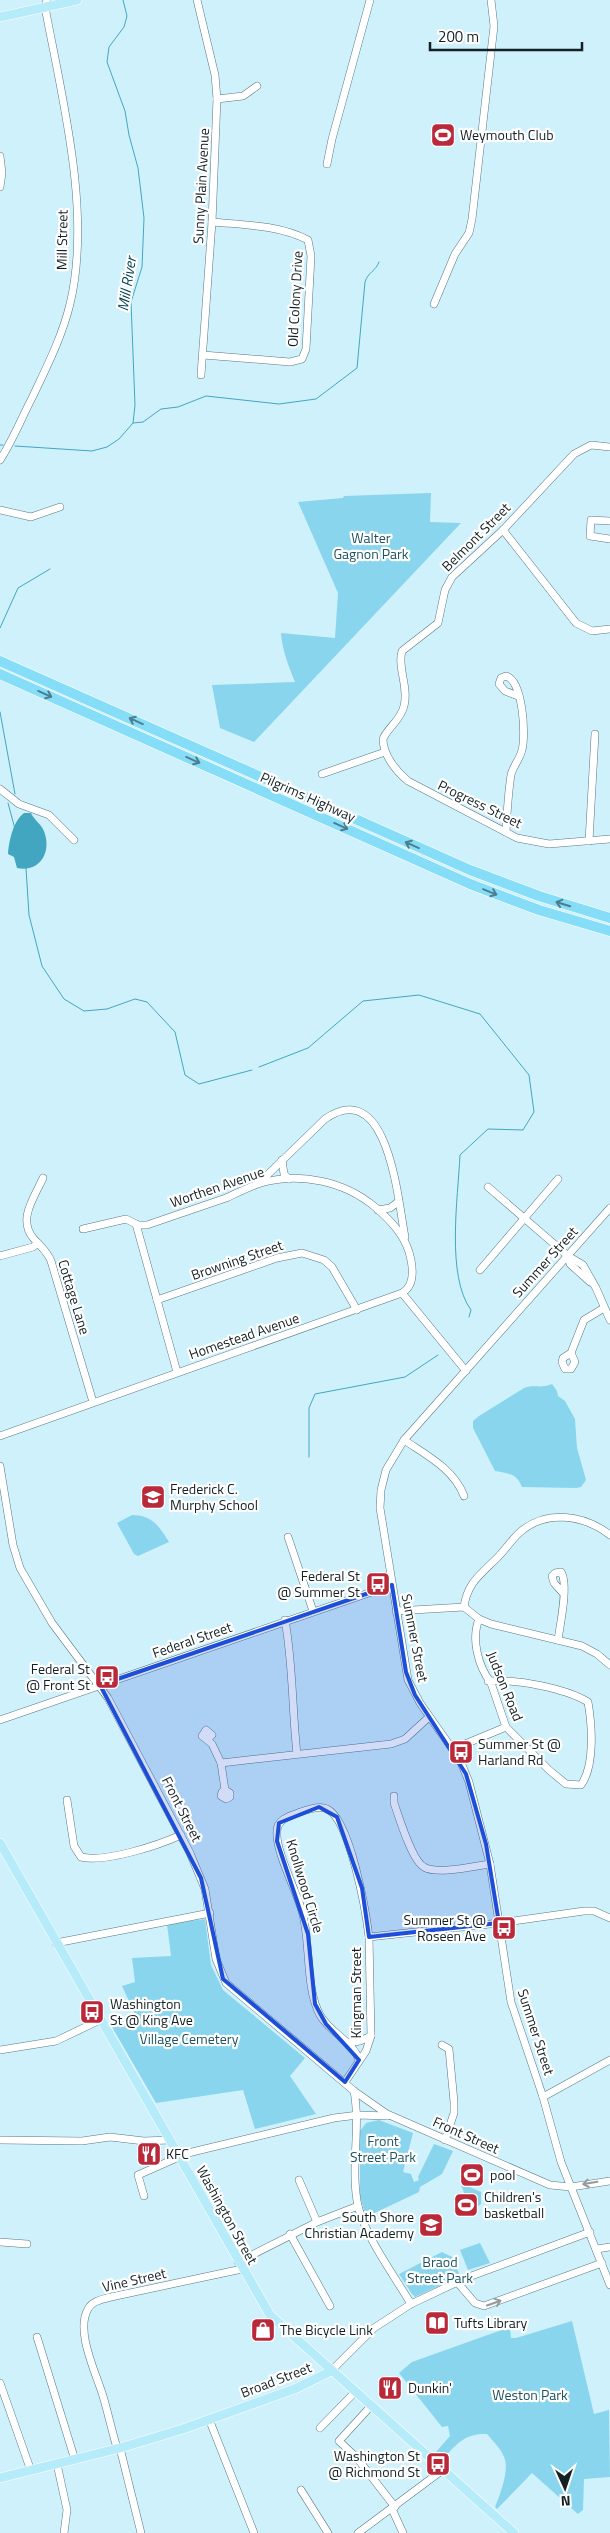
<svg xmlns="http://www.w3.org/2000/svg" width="610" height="2533" font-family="'Titillium Web',sans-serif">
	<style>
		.green { fill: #88d5ed }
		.water { fill: #43a6c1 }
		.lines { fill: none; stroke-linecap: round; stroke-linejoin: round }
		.stream { stroke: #43a6c1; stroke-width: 1 }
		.minor-casing { stroke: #597781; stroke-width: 8 }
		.major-casing { stroke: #fff; stroke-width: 10 }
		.highway-casing { stroke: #fff; stroke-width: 11 }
		.minor { stroke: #fff; stroke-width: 7 }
		.major { stroke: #b6ebfa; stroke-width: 9 }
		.highway { stroke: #86ddf7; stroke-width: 10 }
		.oneway { stroke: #4c7e8e }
		.oneway2 { stroke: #959b9c }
		.marked { fill: #1d4ed8; fill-opacity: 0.2; stroke: #1d4ed8; stroke-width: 4; stroke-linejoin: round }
		.labels { text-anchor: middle; stroke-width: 4.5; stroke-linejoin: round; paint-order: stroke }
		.poi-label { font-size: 14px; fill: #132024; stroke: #fff; text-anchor: start }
		.street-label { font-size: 14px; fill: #132024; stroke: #fff }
		.park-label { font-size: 14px; fill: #1d5463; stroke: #fff }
		.water-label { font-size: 15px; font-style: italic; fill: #044250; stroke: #fff }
	</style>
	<rect width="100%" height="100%" fill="#cff1fc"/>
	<g class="green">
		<path d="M431,493L430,522L461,523L254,742L220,728L212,685L295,682C289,667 282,650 281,633L335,638L338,593L298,502L343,498L344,496Z"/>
		<path d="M552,1384L557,1391L558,1396L565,1401L575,1419L577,1448L586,1480L581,1487L576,1488L522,1487C516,1473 510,1474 495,1471L473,1428V1421L479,1416L524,1388C536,1384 540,1389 552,1384Z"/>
		<path d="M132,1515C152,1515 159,1526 169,1542L138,1556L134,1554L117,1523Z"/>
		<polygon points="205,1919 211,1965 223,1990 305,2058 290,2076 316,2114 255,2129 243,2090 156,2103 112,2027 136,2016 122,1986 135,1982 132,1958 171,1956 167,1924"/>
		<polygon points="379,2120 413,2133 403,2172 411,2174 414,2182 419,2180 418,2177 434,2144 453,2151 442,2174 420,2187 419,2192 366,2217 360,2196 360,2131 366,2123"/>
		<polygon points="463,2184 481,2192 481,2204 467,2215 459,2199 465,2195 461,2185"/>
		<polygon points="480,2243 490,2263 468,2270 460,2250"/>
		<polygon points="442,2252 452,2257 460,2276 415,2297 412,2294 399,2274"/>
		<path d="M572,2321L594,2414L609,2410L610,2477L584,2479L583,2510L578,2514L532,2473L497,2509L495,2507C500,2495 510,2469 504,2457C501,2449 493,2441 487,2434C466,2433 457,2443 444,2458L436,2452L450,2436L448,2426L442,2427L399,2373L412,2362L510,2327L511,2338H516Z"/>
	</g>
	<path class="water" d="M24,813H31C34,820 40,823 43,829C53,850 41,873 17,868L14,857L8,854C9,841 13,821 24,813Z"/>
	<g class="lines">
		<g class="stream">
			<path d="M133,423L143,422L161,409L178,407L206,396L279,404L316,399L357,368L365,282C368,272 376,271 379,262"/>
			<polyline points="0,445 3,445"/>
			<polyline points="15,446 92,451 107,447 119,439 133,423 135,405 131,302 142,267 144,218 138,168 129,135 125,111 107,62 109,47 124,27 127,16 123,0"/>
			<polyline points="0,628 18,588 50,569"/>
			<polyline points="0,712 15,794"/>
			<polyline points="8,803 15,829"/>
			<polyline points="26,868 29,915 42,966 64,999 84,1011 107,1009 135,999 147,1002 175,1032 185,1075 199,1084 252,1070"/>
			<path d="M259,1067L308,1048L363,1001L419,995L480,1014L529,1075L534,1112L523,1130L488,1129L460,1155C458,1198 446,1276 471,1310L469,1317"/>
			<polyline points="309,1457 309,1408 315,1394 405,1377 438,1355"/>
		</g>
		<defs>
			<g id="minor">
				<polyline points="197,0 215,75 217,99 212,222 201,375"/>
				<polyline points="217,99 243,96 257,86"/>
				<polyline points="0,156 2,173 0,187"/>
				<polyline points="327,164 332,139 370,0"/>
				<polyline points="434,304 455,254 469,233 472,219 494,26 491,0"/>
				<path d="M203,355L290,362L302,359L306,349L311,256L308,240C279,225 244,225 212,222"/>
				<path d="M610,447L591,445L574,454L503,530L452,577L445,590L438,623L402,651C397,667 409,687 404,706C401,720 388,727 383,739C383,755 396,771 408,781L517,838L549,844L610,839"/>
				<path d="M0,460C13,440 22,417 33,396C47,366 62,337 70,304C92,213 62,98 45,7L47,0"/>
				<polyline points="0,510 31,517 60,507"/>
				<polyline points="610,521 591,520 590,536 610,539"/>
				<polyline points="503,530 576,623 592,631 610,629"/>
				<polyline points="322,774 385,752"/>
				<polyline points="0,789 19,804 49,815 74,840"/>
				<path d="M506,832C507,813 508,794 511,775C513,766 520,759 522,750C526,735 523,680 506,676L501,678L499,684L505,691L518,696"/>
				<polyline points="589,841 595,734"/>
				<polyline points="282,1160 284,1174 289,1179"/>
				<path d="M43,1178C34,1198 17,1220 34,1239C41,1247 47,1251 51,1261L93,1402"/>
				<path d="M259,1183L325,1119C389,1075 398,1202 405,1237"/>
				<polyline points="488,1187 568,1256 583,1265 596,1288 610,1320"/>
				<polyline points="610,1208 404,1440 386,1470 381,1490 380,1508 408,1680 420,1703 460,1760 469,1782 490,1864 511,2002 543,2097 561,2162 610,2285"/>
				<polyline points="378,1210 390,1208 398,1202"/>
				<polyline points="136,1224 177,1372"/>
				<path d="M83,1229L126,1219L138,1225H147C173,1216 199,1207 226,1198C237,1193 249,1187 261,1183C300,1172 344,1181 375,1207C390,1220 403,1233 409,1252C413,1266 416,1285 402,1293"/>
				<polyline points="0,1256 33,1247 38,1243"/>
				<polyline points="568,1256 570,1264 590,1282"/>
				<polyline points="480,1270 558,1179"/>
				<polyline points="157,1300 277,1258 302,1253 324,1260 332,1267 357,1310"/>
				<polyline points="571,1353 575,1362 571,1369 565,1369 562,1362 563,1358 571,1353 584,1320 604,1308"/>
				<polyline points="0,1436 402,1293 466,1371"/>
				<path d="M404,1440C426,1455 454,1469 464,1496"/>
				<polyline points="0,1466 13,1545 20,1568 52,1623 108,1698 190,1853 205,1889 216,1959 226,1983 354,2091 387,2114 550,2185 571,2187 610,2181"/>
				<polyline points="288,1537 313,1611"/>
				<path d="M464,1607C467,1583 481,1574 497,1558C505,1550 510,1542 518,1534C544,1509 583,1514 610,1535"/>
				<polyline points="396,1611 464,1607 479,1619 491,1624 582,1646 597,1654 610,1665"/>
				<path d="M479,1619C471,1639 478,1666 491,1683L506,1727L549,1770L566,1784L581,1785C595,1766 592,1725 588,1702C565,1688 516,1679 488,1681"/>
				<path d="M285,1620C293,1664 292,1709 297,1754"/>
				<path d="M558,1640C560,1625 569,1584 561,1572L555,1573L552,1576L554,1583L563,1593"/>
				<polyline points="0,1720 392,1585"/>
				<polyline points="208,1739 212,1735 206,1730 202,1736 212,1744 221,1763 225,1790 222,1792 221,1796 226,1799 230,1797 230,1793 225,1790"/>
				<polyline points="453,1749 506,1727"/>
				<polyline points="221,1763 391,1744 405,1739 429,1717"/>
				<path d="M394,1796V1803C399,1817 412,1861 424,1867C437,1875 474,1866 490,1864"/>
				<path d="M67,1800L74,1846L81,1857C105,1863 159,1845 181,1835"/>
				<polyline points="56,1943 210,1913"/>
				<polyline points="348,2043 360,2041 371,2036"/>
				<polyline points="442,2045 449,2049 454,2102 454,2113 445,2140"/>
				<polyline points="0,2050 56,2041 100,2020"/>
				<path d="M359,2060C353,2041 330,2033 320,2015C305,1988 311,1942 302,1911C296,1890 275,1850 277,1831C277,1820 289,1816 298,1813C306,1810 319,1805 327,1809C350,1819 366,1912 369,1937"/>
				<polyline points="345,2082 366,2051 371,2036 369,1937 499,1923 584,1911 594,1911 610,1918"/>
				<path d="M354,2091C361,2129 350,2168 358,2206C366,2238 394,2275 411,2304"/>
				<polyline points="543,2097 610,2060"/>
				<polyline points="0,2140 82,2141 110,2137 144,2141 169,2140"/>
				<polyline points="299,2180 317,2222"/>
				<polyline points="144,2196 138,2175 188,2153 334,2118 358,2115 388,2116"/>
				<polyline points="290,2234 330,2306"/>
				<polyline points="0,2242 27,2244"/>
				<polyline points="597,2249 610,2247"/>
				<polyline points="238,2262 317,2222 358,2206"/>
				<polyline points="457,2282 475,2303 484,2306 602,2263"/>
				<polyline points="37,2337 75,2460"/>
				<polyline points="331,2371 374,2328 411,2304 466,2278 590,2232"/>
				<polyline points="0,2383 31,2471"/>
				<polyline points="371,2406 339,2441 357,2458 395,2507"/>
				<polyline points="209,2419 254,2533"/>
				<polyline points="320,2428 355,2392"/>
				<path d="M117,2448C112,2431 108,2413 103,2396C96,2373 75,2331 88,2309C92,2301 103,2299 111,2297L242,2269"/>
				<polyline points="120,2448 141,2533"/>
				<polyline points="57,2464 67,2510 64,2533"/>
				<polyline points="301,2490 328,2533"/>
				<polyline points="392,2509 403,2533"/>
				<polyline points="358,2533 444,2469"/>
			</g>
			<g id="major">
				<polyline points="0,17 77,0"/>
				<polyline points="0,1843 270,2315 514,2533"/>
				<polyline points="0,2478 120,2448 183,2429 297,2388 331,2371"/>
			</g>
			<g id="highway">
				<polyline points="0,661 470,870 539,896 610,918"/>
				<polyline points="0,674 470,884 539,910 610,931"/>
			</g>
		</defs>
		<use href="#minor" class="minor-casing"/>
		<use href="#major" class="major-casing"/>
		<use href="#highway" class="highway-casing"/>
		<use href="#minor" class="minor"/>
		<use href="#major" class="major"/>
		<use href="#highway" class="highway"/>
	</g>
	<defs><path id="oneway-shaft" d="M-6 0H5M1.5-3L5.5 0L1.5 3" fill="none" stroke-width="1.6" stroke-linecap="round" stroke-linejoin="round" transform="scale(1.25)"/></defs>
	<g class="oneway">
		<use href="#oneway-shaft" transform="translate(45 694) rotate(24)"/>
		<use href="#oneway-shaft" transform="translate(136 721) rotate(-156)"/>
		<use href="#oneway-shaft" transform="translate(193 760) rotate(24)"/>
		<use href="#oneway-shaft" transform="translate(341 826) rotate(24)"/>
		<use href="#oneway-shaft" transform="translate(412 845) rotate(-156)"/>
		<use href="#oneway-shaft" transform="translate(490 892) rotate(22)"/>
		<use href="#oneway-shaft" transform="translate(563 904) rotate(-163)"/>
	</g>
	<g class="oneway2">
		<use href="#oneway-shaft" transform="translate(590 2183) rotate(171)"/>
		<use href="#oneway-shaft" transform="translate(494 2303) rotate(-19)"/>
	</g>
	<path class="marked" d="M392,1585L406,1672L415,1695L466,1774L486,1844L499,1923L369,1937L362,1888L337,1817L319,1807L279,1823L277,1841L308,1934L315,2004L326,2024L359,2060L345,2082L223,1979L201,1878L100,1685Z"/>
	<defs>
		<symbol id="stadium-square" viewBox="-11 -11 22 22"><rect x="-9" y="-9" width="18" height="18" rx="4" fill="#ba2939" stroke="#fff"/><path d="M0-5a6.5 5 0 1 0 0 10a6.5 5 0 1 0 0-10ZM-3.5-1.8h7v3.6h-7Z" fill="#fff"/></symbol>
		<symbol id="school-square" viewBox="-11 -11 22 22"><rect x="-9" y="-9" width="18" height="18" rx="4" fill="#ba2939" stroke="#fff"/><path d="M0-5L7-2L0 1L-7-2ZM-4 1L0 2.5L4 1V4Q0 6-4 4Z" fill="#fff"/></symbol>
		<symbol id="bus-square" viewBox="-11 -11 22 22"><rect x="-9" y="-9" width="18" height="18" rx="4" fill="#ba2939" stroke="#fff"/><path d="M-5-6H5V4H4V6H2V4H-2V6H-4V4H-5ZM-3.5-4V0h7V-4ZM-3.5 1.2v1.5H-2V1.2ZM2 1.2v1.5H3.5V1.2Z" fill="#fff"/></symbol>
		<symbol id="restaurant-square" viewBox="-11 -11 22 22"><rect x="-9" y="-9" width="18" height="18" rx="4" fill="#ba2939" stroke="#fff"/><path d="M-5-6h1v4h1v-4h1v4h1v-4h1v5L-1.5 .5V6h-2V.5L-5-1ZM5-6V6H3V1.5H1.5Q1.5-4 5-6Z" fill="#fff"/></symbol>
		<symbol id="library-square" viewBox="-11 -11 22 22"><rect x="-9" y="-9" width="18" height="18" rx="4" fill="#ba2939" stroke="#fff"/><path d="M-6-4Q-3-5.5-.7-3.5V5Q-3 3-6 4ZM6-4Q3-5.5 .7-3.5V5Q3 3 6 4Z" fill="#fff"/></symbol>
		<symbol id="shop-square" viewBox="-11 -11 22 22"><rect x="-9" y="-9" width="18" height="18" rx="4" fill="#ba2939" stroke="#fff"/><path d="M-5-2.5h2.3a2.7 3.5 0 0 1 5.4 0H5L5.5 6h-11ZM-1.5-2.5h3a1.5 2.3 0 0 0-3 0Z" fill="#fff"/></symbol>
	</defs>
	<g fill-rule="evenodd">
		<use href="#stadium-square" x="429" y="121" width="28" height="28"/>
		<use href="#school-square" x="139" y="1483" width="28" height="28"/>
		<use href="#bus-square" x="364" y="1570" width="28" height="28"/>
		<use href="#bus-square" x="93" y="1663" width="28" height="28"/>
		<use href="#bus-square" x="447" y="1738" width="28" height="28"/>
		<use href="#bus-square" x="490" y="1914" width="28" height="28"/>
		<use href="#bus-square" x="78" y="1998" width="28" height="28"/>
		<use href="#restaurant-square" x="135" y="2140" width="28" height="28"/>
		<use href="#stadium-square" x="458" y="2161" width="28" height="28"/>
		<use href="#stadium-square" x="452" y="2191" width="28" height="28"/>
		<use href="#school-square" x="417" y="2211" width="28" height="28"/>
		<use href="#library-square" x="423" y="2309" width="28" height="28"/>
		<use href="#shop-square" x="249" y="2316" width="28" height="28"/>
		<use href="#restaurant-square" x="376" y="2374" width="28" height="28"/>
		<use href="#bus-square" x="424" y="2450" width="28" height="28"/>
	</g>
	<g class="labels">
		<g class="poi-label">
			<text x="460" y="140">Weymouth Club</text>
			<text x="170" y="1494">Frederick C.<tspan x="170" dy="16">Murphy School</tspan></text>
			<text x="360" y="1581" text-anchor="end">Federal St<tspan x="360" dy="16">@ Summer St</tspan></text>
			<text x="90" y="1674" text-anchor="end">Federal St<tspan x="90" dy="16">@ Front St</tspan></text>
			<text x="478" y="1749">Summer St @<tspan x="478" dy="16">Harland Rd</tspan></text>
			<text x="486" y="1925" text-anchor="end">Summer St @<tspan x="486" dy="16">Roseen Ave</tspan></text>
			<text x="110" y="2009">Washington<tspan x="110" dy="16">St @ King Ave</tspan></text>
			<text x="166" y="2159">KFC</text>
			<text x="490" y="2180">pool</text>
			<text x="484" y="2202">Children's<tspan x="484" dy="16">basketball</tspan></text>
			<text x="414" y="2222" text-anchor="end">South Shore<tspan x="414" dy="16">Christian Academy</tspan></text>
			<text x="454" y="2328">Tufts Library</text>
			<text x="280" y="2335">The Bicycle Link</text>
			<text x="408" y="2393">Dunkin'</text>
			<text x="420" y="2461" text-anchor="end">Washington St<tspan x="420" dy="16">@ Richmond St</tspan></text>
		</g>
		<g class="street-label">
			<text transform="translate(201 186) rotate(-87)" y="5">Sunny Plain Avenue</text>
			<text transform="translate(62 240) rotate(-89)" y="5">Mill Street</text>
			<text transform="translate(295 299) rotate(-87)" y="5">Old Colony Drive</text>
			<text transform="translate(476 537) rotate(-45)" y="5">Belmont Street</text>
			<text transform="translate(308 797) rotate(24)" y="5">Pilgrims Highway</text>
			<text transform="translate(480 804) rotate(26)" y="5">Progress Street</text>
			<text transform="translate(217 1187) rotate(-19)" y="5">Worthen Avenue</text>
			<text transform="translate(237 1260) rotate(-19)" y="5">Browning Street</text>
			<text transform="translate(545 1262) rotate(-48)" y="5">Summer Street</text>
			<text transform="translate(74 1297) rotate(73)" y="5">Cottage Lane</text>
			<text transform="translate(244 1336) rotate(-19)" y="5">Homestead Avenue</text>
			<text transform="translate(415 1638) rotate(79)" y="5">Summer Street</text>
			<text transform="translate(192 1640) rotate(-19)" y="5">Federal Street</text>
			<text transform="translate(505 1686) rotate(68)" y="5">Judson Road</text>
			<text transform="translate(182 1809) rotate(63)" y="5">Front Street</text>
			<text transform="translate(305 1886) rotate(73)" y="5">Knollwood Circle</text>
			<text transform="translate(356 1993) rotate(-90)" y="5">Kingman Street</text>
			<text transform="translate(536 2032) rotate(72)" y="5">Summer Street</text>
			<text transform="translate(466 2135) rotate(24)" y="5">Front Street</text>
			<text transform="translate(227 2215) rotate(61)" y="5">Washington Street</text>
			<text transform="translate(134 2280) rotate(-13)" y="5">Vine Street</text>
			<text transform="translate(276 2380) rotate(-21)" y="5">Broad Street</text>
		</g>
		<g class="park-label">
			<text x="371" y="543">Walter<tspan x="371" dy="16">Gagnon Park</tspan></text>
			<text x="189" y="2044">Village Cemetery</text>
			<text x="383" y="2146">Front<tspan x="383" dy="16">Street Park</tspan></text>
			<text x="440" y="2267">Braod<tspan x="440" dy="16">Street Park</tspan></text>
			<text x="530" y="2400">Weston Park</text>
		</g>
		<g class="water-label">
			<text transform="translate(127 284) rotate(-81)" y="5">Mill River</text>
		</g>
	</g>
	<g transform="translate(565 2488) rotate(177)" stroke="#ffffff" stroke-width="4" paint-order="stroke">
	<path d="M0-4L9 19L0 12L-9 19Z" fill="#132024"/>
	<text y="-8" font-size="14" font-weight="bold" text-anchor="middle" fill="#132024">N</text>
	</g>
	<path d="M430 42v8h152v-8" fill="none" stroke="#132024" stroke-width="2.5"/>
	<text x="438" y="42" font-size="15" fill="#132024" stroke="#ffffff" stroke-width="4" paint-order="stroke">200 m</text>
</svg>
